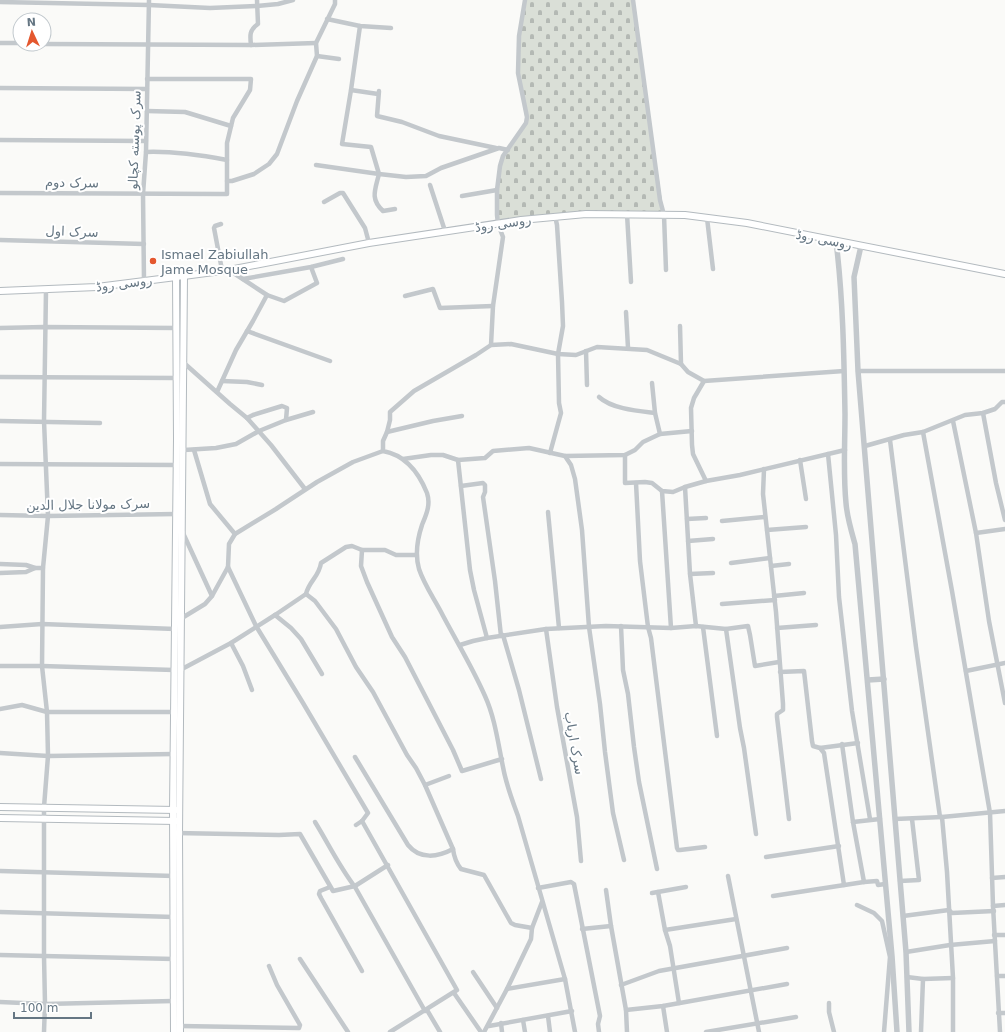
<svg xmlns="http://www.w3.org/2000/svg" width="1005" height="1032" font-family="'DejaVu Sans',Vazirmatn,sans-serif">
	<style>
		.cemetery { fill: url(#cemetery-stones) }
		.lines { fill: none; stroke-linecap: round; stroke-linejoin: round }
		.secondary-casing { stroke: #b3babf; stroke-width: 8 }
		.minor { stroke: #c3c8cc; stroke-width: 4.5 }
		.tertiary { stroke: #c3c8cc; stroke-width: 5.5 }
		.secondary { stroke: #fff; stroke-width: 6 }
		.poi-dot { fill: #e4572e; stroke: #fff; stroke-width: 1.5 }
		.labels { text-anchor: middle; stroke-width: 4; stroke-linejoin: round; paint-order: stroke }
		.street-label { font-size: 13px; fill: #657683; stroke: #fff }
		.poi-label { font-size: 13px; fill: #657683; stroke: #fff; text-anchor: start }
	</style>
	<defs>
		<pattern id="cemetery-stones" width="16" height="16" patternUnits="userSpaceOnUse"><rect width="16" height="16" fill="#dadfd7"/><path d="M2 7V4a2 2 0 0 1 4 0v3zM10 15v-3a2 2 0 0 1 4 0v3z" fill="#b4b9b4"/></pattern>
	</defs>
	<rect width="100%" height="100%" fill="#fafaf8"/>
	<polygon class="cemetery" points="525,0 633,0 664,215 586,214 498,224 497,190 503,156 526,123 518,73 518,51"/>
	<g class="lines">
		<defs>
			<g id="secondary">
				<polyline points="0,291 97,287 176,277 229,270 369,243 521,220 586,214 685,215 747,223 1005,274"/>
				<polyline points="0,807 176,810"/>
				<polyline points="0,818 176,821"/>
				<polyline points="174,1032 173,810 177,439 176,277"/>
				<polyline points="180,1032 179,833 184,276"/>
			</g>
		</defs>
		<use href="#secondary" class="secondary-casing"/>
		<g class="minor">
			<polyline points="633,0 660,200 664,215 666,270"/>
			<polyline points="0,2 149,5 210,8 257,6 278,4 293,0"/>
			<polyline points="327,19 360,26 391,28"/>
			<polyline points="360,26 351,90 342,144 371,147 379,174 406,177 426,176 441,168 499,148 508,150"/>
			<polyline points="0,43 20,43"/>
			<polyline points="44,44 251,45 316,43"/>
			<path d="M251,45C250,36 249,30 258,24L257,0"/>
			<polyline points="317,56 339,59"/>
			<polyline points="147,79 251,79 250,90 233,118 227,143 227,181 232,181 254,174 269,164 277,154 297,101 317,56 316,43 335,4 335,0"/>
			<polyline points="0,88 147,89"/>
			<polyline points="351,90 378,94"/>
			<polyline points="379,91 377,116 402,122 439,136 496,148"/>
			<polyline points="147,111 185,112 231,126"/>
			<polyline points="0,140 146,141"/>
			<path d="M146,152C173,151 200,155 227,160"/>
			<path d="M316,165L379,174C375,190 370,199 383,211L395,209"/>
			<polyline points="430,185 445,231"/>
			<polyline points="0,193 221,194 227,194 227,181"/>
			<polyline points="462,196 497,190"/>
			<polyline points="324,202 340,193 343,193 365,228 369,243"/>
			<polyline points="627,214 631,282"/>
			<polyline points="707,218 713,269"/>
			<polyline points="221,224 215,226 214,228 222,270"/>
			<polyline points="0,240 144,244"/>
			<polyline points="229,270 267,295 284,301 317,283 311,267"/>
			<polyline points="243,279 311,267 343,259"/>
			<polyline points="144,281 143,194 146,152 149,0"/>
			<polyline points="405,296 433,289 440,308 493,306"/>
			<polyline points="626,312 628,348"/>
			<polyline points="680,326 681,364"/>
			<polyline points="0,328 44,327 176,328"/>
			<polyline points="247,331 330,361"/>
			<polyline points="491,345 493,306 503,237 498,224 497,215 497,190 500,166 503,156 526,123 527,117 518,73 519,36 525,0"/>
			<polyline points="586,351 587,385"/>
			<polyline points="184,363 230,404 247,418 271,445 305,489"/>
			<polyline points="858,371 1005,371"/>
			<polyline points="0,377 176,378"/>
			<polyline points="222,381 247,382 262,385"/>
			<polyline points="704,381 694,398 691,408 692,445 693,454 706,481"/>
			<polyline points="652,383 655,413 660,434"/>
			<polyline points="217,392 236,350 253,321 267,295"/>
			<path d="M599,397C612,409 638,411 655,413"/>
			<polyline points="983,413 996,483 1005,520"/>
			<polyline points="247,418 253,415 282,406 287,408 286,420"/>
			<polyline points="0,421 100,423"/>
			<polyline points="953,421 976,533 989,621 1005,703"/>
			<polyline points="387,432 433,421 462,416"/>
			<polyline points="923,432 952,591 990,813 993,906 1000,1032"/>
			<polyline points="890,440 916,647 940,817"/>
			<polyline points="865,446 904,435 923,432 965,415 983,413 995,409 1002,402 1005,402"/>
			<polyline points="184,450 216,448 236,444 259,431 286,420 313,412"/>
			<polyline points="194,450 210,504 235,534"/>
			<polyline points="550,453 561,413 559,403 558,354 563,326 562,302 557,225 555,216"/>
			<polyline points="828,454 836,535 839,597 852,711 870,819"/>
			<polyline points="625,455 625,483 645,482 652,483 662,491 673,492 685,487 706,481 740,475 845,450"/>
			<polyline points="565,456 571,465 575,479 582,530 589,627 600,704 605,752 613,813 624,860"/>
			<polyline points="403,459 431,455 443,455 458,460 485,458 493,451 529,448 565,456 625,455 635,450 643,442 660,434 692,431"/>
			<polyline points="458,460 470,570 474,590 487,638"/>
			<polyline points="800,460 806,499"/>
			<polyline points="0,464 176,465"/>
			<polyline points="764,469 763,494 776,612 783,704 783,710 777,714 777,717 789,819"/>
			<polyline points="636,483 640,561 648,627 651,638 677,848 678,850 680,850 705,847"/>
			<polyline points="461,486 483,483 485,485 485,492 483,497 495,581 501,636"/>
			<polyline points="685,487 690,574 696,626"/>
			<polyline points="662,491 671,628"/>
			<polyline points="548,512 559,628"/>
			<polyline points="0,515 48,516 176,514"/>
			<polyline points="687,519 706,518"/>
			<polyline points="722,521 765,517"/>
			<polyline points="767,530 806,527"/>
			<polyline points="183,533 212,596"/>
			<polyline points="976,533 1005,529"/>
			<polyline points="688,541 713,539"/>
			<polyline points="362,550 361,566 367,582 392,637 405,657 453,750 462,771 502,759"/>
			<polyline points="731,563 770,558"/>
			<polyline points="0,564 26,565 35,568 43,568"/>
			<polyline points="771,566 789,564"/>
			<polyline points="228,567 256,626 303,703 368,813 362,821 356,825"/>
			<polyline points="0,573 26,572 35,568"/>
			<polyline points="690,574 713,573"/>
			<path d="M306,594L315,601L336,629L356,667L373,692L407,755L416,768L425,785L453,849C454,857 457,864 461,869L484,875L511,923L515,925L532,928"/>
			<polyline points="774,596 804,593"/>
			<polyline points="722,604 775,600"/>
			<polyline points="275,615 291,628 301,639 322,674"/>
			<polyline points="182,618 205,604 212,596 228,567 229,544 235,534 276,509 317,482 353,462 383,451"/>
			<polyline points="621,626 623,670 628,694 634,747 639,782 657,869"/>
			<polyline points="0,627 42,624 175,629"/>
			<polyline points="703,627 717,736"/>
			<polyline points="777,628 816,625"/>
			<polyline points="546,629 557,707 577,817 581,861"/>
			<polyline points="726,629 740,728 744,748 756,834"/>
			<polyline points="503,635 519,690 541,779"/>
			<polyline points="231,643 243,666 252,690"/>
			<polyline points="460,645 473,641 487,638 546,629 606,626 671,628 696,626 726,629 748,626 750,635 755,666 779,662"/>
			<polyline points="0,666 42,666 174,670"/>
			<path d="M182,669L231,643L275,615L306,594C309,581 319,577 321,563L346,547L352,546L362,550H385L396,555H416"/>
			<polyline points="966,671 1005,663"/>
			<polyline points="780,672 804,671 812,741 813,746 820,748 824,753 844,885"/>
			<polyline points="0,709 22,705 47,712 174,712"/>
			<polyline points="842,744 853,822 864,882"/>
			<polyline points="820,748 858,743"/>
			<polyline points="0,753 48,756 174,754"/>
			<path d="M355,757L408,845C420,860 438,857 453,849"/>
			<polyline points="425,785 449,776"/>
			<polyline points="942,817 947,872 953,978 953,1032"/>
			<polyline points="895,819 942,817 1005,811"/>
			<polyline points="362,821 457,990 390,1032"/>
			<path d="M315,822C328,843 339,866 355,887L425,1011"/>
			<polyline points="853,822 880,819"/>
			<polyline points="176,833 279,835 300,834 333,891 355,886 388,865"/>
			<polyline points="766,857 839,846"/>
			<polyline points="0,871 174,876"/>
			<polyline points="728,876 759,1032"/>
			<polyline points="992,878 1005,877"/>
			<polyline points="900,881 919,880 912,819"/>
			<polyline points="330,887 320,891 319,894 321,898 362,971"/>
			<polyline points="538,888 571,882 574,884 600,1016 598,1024 599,1032"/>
			<polyline points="606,890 611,926 626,1010 627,1032"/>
			<polyline points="658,892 665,930 670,946 679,1003"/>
			<polyline points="652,893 686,887"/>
			<polyline points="773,896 864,882 877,881 878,885 885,884"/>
			<polyline points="857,905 874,913 882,921 890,957 884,1032"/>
			<polyline points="993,906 1005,905"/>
			<polyline points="0,912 174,917"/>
			<polyline points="903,916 949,910 952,913 994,911"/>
			<polyline points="582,929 611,926"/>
			<polyline points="665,930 736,919"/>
			<polyline points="994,935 1005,935"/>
			<polyline points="906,952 950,945 995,941"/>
			<polyline points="0,955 174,959"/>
			<polyline points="300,959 348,1032"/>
			<polyline points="473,972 497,1008"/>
			<polyline points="997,976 1005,976"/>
			<polyline points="907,977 923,979 953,978"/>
			<polyline points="621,985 659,971 787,948"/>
			<polyline points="507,989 565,979"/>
			<polyline points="454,993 481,1032"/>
			<polyline points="0,1002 45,1004 173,1001"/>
			<polyline points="829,1003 829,1012 834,1032"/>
			<polyline points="663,1006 667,1032"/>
			<polyline points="427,1010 440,1032"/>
			<polyline points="626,1010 663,1006 787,984"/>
			<polyline points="998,1013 1005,1013"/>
			<polyline points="548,1016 550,1032"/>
			<polyline points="523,1020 525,1032"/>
			<polyline points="501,1023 502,1032"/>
			<polyline points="180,1026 299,1028 300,1025 277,985 269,966"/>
			<polyline points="489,1026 572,1011"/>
			<polyline points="44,1032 45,1004 44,956 44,807 48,756 47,712 42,666 43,568 48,516 44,421 46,290"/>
			<polyline points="484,1032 507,989 531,939 532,928 542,902"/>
			<path d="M575,1032L565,979L518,816C512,800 506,784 503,767C498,743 495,718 485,696C472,666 455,639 440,610C433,597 424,584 419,569C415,555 417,540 422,525C426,515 431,505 427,493C419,473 405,455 383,451V441L387,432L390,420V412L414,391L476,355L491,345L511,344L558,354L576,355L597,347L647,350L681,364L688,372L704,381L844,371"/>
			<polyline points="706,1032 796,1017"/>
			<polyline points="921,1032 923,979"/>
		</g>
		<g class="tertiary">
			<path d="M836,241C843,298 844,356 845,414C845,444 843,473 846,503C847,517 851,530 855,544L892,956L897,1032"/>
			<polyline points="861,246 854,277 858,371 906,952 909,1032"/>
			<polyline points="868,680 884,679"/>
		</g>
		<use href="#secondary" class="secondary"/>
	</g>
	<circle class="poi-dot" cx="153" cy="261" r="4"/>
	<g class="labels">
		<g class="street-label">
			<text transform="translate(134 140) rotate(-88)" y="5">سرک پوسته کچالو</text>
			<text transform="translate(72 182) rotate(1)" y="5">سرک دوم</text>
			<text transform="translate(503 223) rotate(-8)" y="5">روسی روڈ</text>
			<text transform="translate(72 231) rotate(2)" y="5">سرک اول</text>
			<text transform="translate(824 239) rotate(11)" y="5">روسی روڈ</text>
			<text transform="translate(124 283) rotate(-7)" y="5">روسی روڈ</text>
			<text transform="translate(88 504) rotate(-1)" y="5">سرک مولانا جلال الدین</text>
			<text transform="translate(575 743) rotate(80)" y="5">سرک ارباب</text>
		</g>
		<g class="poi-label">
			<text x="161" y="259">Ismael Zabiullah<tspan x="161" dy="15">Jame Mosque</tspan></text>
		</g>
	</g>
	<g transform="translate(32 32) rotate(356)"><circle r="19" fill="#ffffff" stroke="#c1c8cd"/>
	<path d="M0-3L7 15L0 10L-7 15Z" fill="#e4572e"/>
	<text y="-6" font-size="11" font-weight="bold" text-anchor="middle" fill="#657683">N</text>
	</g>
	<path d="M14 1012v6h77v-6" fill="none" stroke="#657683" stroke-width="2"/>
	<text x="20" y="1012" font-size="12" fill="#657683" stroke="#ffffff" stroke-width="3" paint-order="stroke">100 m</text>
</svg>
